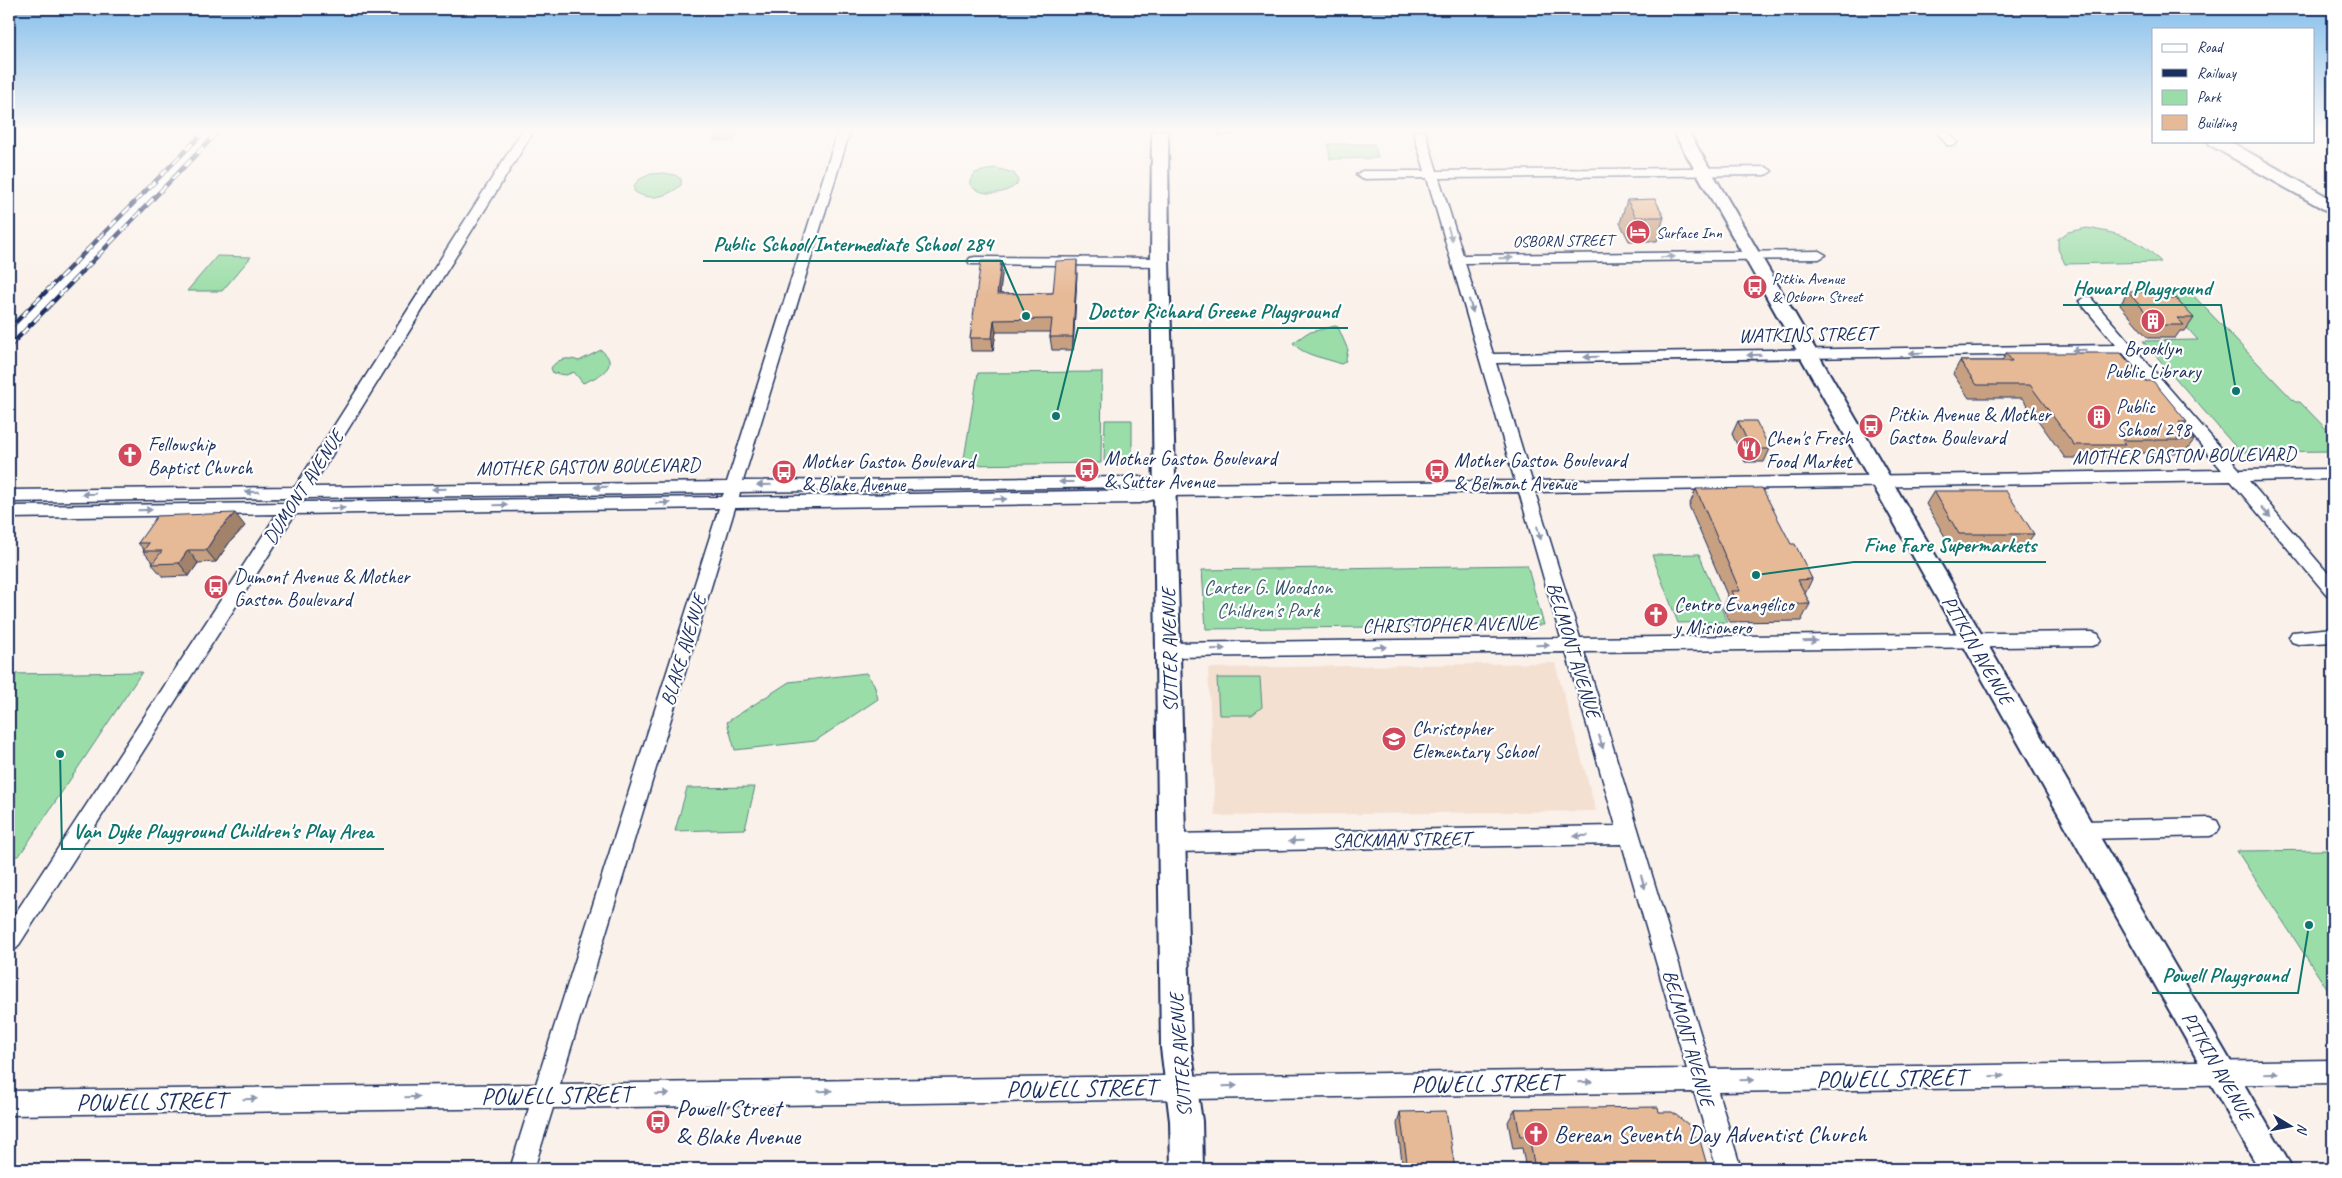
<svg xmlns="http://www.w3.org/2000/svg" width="2342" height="1178" font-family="Caveat,sans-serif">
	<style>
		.built { fill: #f4e0d1 }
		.green { fill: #9bdda8; stroke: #5b8683 }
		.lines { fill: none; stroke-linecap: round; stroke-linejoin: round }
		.minor-casing { stroke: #1b2f5e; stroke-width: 3 }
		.tertiary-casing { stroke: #1b2f5e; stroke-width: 4 }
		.secondary-casing { stroke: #1b2f5e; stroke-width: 4 }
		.minor { fill: #fff; fill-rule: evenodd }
		.tertiary { fill: #fff; fill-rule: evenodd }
		.secondary { fill: #fff; fill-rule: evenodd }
		.rail-casing { stroke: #1b2f5e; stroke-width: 4.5 }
		.rail { stroke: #fff; stroke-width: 3; stroke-dasharray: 9; stroke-linecap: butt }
		.wall { fill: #c7a082; stroke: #1b2f5e }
		.shaded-wall { fill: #a2826a; stroke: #1b2f5e }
		.building { fill: #e7ba97; stroke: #1b2f5e }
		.oneway { fill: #8d97ae }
		.labels { text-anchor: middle; stroke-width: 4.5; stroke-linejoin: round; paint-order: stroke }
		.far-poi-label { font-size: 16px; fill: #1b2f5e; stroke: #fff; text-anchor: start }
		.far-street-label { font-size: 16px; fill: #1b2f5e; stroke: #fff }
		.street-label { font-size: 20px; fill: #1b2f5e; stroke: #fff }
		.poi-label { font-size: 20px; fill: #1b2f5e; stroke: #fff; text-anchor: start }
		.park-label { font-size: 20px; fill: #3b5a70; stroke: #fff }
		.near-street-label { font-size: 24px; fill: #1b2f5e; stroke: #fff }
		.near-poi-label { font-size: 24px; fill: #1b2f5e; stroke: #fff; text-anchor: start }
		.leader { fill: none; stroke: #0f766e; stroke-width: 2 }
		.callout-dot { fill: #0f766e; stroke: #fff; stroke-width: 2 }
		.callout-label { font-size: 21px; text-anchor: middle; font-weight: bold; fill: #0f766e; stroke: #fff; stroke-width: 4.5; stroke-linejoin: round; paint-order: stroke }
	</style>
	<rect width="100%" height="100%" fill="#faf1ea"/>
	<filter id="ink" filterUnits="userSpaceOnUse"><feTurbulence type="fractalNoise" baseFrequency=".02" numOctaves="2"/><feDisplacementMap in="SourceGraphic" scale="10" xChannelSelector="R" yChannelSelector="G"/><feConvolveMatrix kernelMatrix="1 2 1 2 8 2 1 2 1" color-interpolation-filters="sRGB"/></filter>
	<g filter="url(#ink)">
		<polygon class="built" points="1555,663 1596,811 1215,816 1208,668"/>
		<g class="green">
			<polygon points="717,131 739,131 734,141 713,141"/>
			<polygon points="1328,144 1374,144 1378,158 1330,159"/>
			<path d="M995,168L1014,173L1018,181L1016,185C1003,195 982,197 970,185V181L975,173Z"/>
			<path d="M664,173L675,175L681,179V185C668,197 648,202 634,191V185L640,179L651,174Z"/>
			<path d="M2087,228C2120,234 2138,237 2161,262L2065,264L2058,249V239L2068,232Z"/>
			<polygon points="217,256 251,257 222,291 187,291"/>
			<polygon points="2187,289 2295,402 2300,402 2333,436 2333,451 2240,452 2143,341 2198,340 2153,290"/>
			<path d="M1335,326L1338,327L1348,350L1345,362L1341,364C1327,358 1303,356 1293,343L1307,333Z"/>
			<path d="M601,350C622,366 598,377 583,383L574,372L566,375L553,373L551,368C558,358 568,357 579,361Z"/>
			<polygon points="1102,372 1101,463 963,465 978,373"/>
			<polygon points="1105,420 1132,420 1132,461 1104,461"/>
			<polygon points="1699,554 1727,622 1678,623 1652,555"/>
			<polygon points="1527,565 1544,625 1206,629 1202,570"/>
			<polygon points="142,672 19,856 9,856 9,674"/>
			<polygon points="866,673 874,684 878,699 815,741 735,750 727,722 789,682"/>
			<polygon points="1217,678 1260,678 1262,707 1252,715 1219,715"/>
			<polygon points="755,787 745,829 675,831 687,788"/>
			<polygon points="2333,850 2333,998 2237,851"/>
		</g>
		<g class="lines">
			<defs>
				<g id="minor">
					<polygon points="204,131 216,131 14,340 9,341 9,329"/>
					<path d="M522,131H534L312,487L727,482L838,131H850L743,481L1140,477L1166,484L1515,481L1427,178L1362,179L1356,175L1362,171H1425L1413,131H1425L1437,171L1766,167L1772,171L1766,175L1439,178L1463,255L1819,251L1826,255L1819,259L1465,263L1493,354L2116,345L2079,301L2086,297L2091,298L2240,470L2333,469V479L2249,481L2333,579V596L2327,595L2231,481L1535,492L1580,638L2092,632L2098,634L2101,639L2098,644L2092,646L1584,652L1711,1069L2333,1060V1083L1718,1092L1741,1169H1717L1694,1092L553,1108L534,1169H510L529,1108L9,1115V1091L536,1084L719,508L295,514L17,948L9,951V923L277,514L9,518V506L285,503L288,498L9,502V490L295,487ZM2123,353L2222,470L1532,481L1496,363ZM1139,487L1147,490L739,497L740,492ZM1519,492L1561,638L1169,643L1163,645L1160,650L1163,655L1169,657L1566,652L1616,826L1172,834L1165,837L1162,843L1165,849L1172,852L1622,844L1687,1069L560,1084L735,508L1140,503L1166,496ZM724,493L722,497L302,502L305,498Z"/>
					<polygon points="1936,131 1948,131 1957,142 1955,145 1947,145"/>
					<polygon points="975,257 1160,258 1167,262 1160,266 970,264 968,261 970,258"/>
					<polygon points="2333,628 2333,642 2298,644 2292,642 2289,637 2292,632"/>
					<polygon points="2210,818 2217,821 2220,827 2217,833 2210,836 2084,839 2077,836 2074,830 2077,824 2084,821"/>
				</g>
				<g id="tertiary">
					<polygon points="1152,131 1168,131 1169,262 1191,1048 1202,1121 1203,1169 1171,1169 1170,1121 1161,1048 1151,262"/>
					<polygon points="1673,131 1688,131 2287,1158 2292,1169 2259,1169"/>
				</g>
				<polygon id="secondary" points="2208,141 2229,141 2333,200 2333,212 2327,211 2210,145"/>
			</defs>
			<use href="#minor" class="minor-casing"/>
			<use href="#tertiary" class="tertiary-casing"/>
			<use href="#secondary" class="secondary-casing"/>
			<use href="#minor" class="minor"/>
			<use href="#tertiary" class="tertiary"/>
			<use href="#secondary" class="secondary"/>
			<defs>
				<g id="rail">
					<polyline points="9,329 205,131"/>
					<polyline points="9,347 219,131"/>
				</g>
			</defs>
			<use href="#rail" class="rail-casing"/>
			<use href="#rail" class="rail"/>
		</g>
		<g class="wall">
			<rect x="1218" y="131" width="14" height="4"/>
			<polygon points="1627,200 1664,217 1657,241 1629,241 1620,223"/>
			<polygon points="1077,273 1073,350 1052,350 1050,337 1051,332 996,332 993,351 971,351 970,338 1002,274 1000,294 1053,293"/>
			<polygon points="2128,292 2159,298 2194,318 2185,331 2180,331 2175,338 2148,338 2120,305"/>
			<polygon points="2006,353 2145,381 2187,422 2183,427 2194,440 2184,453 2120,453 2117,458 2065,458 2022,398 1969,398 1953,374 1960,361 2002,361"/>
			<polygon points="1738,421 1770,449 1764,462 1745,462 1732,434"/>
			<polygon points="1696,489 1791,544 1812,579 1805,594 1810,604 1801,621 1729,622 1723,608 1728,597 1689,506"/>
			<polygon points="1934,491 2034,534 2025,546 1951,547 1926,504"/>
			<polygon points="245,526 229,543 216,562 198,563 189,576 163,577 152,564 153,563 143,551 144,550 138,543"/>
			<polygon points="1515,1109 1659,1112 1692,1137 1708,1169 1526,1169 1522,1148 1513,1149 1508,1122"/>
			<polygon points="1400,1112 1455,1169 1403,1169 1397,1124"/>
		</g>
		<g class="shaded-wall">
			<polygon points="1077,260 1077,273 1073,350 1073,337"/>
			<polygon points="1001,261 1002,274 998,306 997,294"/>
			<polygon points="994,320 996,332 993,351 992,338"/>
			<polygon points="235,513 245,526 229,543 216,562 206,550 219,530"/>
			<polygon points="188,550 198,563 189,576 179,563"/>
		</g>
		<g class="building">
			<polygon points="1655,199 1664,217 1636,217 1627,200"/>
			<polygon points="1077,260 1073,337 1050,337 1052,319 994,320 992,338 970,338 981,261 1001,261 997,294 1053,293 1056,261"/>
			<polygon points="2128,292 2154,292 2159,298 2175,298 2194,318 2177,318 2184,325 2157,325"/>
			<polygon points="2006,353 2121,353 2145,381 2153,381 2187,422 2179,422 2194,440 2122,440 2126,445 2074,445 2030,385 1977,385 1960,361 2012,361"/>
			<polygon points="1738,421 1756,421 1770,449 1751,449"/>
			<polygon points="1762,488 1791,544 1795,544 1812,579 1798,580 1810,604 1737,605 1731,591 1740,591 1696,489"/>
			<polygon points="1934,491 2006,491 2034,534 1959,534"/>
			<polygon points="235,513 219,530 206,550 188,550 179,563 152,564 162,551 143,551 149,543 138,543 157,516"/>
			<polygon points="1658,1107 1659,1112 1672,1112 1689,1125 1692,1137 1699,1137 1708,1169 1586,1169 1579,1164 1580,1169 1535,1169 1529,1136 1520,1136 1515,1109"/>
			<polygon points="1446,1111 1455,1169 1408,1169 1400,1112"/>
		</g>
		<defs><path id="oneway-solid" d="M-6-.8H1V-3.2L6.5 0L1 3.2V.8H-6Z" transform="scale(1.25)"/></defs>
		<g class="oneway">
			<use href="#oneway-solid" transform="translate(1450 234) rotate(74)"/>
			<use href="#oneway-solid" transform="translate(1668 257) rotate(-1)"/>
			<use href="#oneway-solid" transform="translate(1506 258) rotate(-1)"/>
			<use href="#oneway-solid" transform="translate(1471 306) rotate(73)"/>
			<use href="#oneway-solid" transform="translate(2079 350) rotate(179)"/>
			<use href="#oneway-solid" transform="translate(1916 353) rotate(179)"/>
			<use href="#oneway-solid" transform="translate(1754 355) rotate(179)"/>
			<use href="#oneway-solid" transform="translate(1591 357) rotate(179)"/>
			<use href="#oneway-solid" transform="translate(1066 482) rotate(180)"/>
			<use href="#oneway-solid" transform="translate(764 485) rotate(179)"/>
			<use href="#oneway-solid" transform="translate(601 487) rotate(179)"/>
			<use href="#oneway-solid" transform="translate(439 489) rotate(179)"/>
			<use href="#oneway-solid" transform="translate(252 492) rotate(179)"/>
			<use href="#oneway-solid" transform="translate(89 494) rotate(179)"/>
			<use href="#oneway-solid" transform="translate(1000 499) rotate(-1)"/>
			<use href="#oneway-solid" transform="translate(663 503) rotate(-1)"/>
			<use href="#oneway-solid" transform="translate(501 505) rotate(-1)"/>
			<use href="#oneway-solid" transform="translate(338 508) rotate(-1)"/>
			<use href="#oneway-solid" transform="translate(145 510) rotate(-1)"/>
			<use href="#oneway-solid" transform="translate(2266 512) rotate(49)"/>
			<use href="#oneway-solid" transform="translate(1539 533) rotate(74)"/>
			<use href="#oneway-solid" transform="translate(1810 641) rotate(-1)"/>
			<use href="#oneway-solid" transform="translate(1543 645) rotate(-1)"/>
			<use href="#oneway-solid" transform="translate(1380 647) rotate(-1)"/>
			<use href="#oneway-solid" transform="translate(1218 649) rotate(-1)"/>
			<use href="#oneway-solid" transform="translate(1601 742) rotate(73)"/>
			<use href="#oneway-solid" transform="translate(1581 836) rotate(179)"/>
			<use href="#oneway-solid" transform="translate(1296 841) rotate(179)"/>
			<use href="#oneway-solid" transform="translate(1643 882) rotate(73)"/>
			<use href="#oneway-solid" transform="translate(2271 1073) rotate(-1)"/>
			<use href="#oneway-solid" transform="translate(1997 1076) rotate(-1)"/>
			<use href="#oneway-solid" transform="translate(1747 1080) rotate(-1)"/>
			<use href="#oneway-solid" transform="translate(1585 1082) rotate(-1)"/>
			<use href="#oneway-solid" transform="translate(1230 1086) rotate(-1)"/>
			<use href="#oneway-solid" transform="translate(825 1091) rotate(-1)"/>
			<use href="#oneway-solid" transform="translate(662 1094) rotate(-1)"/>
			<use href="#oneway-solid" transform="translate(412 1097) rotate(-1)"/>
			<use href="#oneway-solid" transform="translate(250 1099) rotate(-1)"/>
		</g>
	</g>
	<linearGradient id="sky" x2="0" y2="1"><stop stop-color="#84beeb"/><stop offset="0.44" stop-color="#fdf9f6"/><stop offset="1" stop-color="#fdf9f6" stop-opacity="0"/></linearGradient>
	<rect width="2342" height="296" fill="url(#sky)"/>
	<defs>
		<symbol id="hotel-disc" viewBox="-11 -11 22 22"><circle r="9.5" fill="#d1495b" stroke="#fff"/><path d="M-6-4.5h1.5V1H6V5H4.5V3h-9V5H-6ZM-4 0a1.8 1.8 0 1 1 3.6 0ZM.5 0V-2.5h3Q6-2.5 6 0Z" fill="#fff"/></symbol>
		<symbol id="bus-disc" viewBox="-11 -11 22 22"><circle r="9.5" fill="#d1495b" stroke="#fff"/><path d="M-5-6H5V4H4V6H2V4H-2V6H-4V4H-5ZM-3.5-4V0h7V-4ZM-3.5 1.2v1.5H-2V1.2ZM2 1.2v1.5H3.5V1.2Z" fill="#fff"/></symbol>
		<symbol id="building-disc" viewBox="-11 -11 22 22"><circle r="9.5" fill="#d1495b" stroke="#fff"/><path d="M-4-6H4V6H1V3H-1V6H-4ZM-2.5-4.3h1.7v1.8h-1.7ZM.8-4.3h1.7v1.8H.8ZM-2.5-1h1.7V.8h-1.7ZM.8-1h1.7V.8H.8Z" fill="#fff"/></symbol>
		<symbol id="restaurant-disc" viewBox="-11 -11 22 22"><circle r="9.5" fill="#d1495b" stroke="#fff"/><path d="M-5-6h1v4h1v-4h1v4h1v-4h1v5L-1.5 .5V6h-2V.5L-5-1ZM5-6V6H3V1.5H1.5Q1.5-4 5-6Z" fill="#fff"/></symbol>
		<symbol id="church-disc" viewBox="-11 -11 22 22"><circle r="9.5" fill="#d1495b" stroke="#fff"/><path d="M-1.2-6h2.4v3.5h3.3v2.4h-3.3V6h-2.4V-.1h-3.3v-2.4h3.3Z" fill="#fff"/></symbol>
		<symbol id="school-disc" viewBox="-11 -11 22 22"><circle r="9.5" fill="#d1495b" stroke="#fff"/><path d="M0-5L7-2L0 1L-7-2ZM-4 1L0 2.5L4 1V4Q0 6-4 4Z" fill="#fff"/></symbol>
	</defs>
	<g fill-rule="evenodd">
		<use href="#hotel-disc" x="1624" y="218" width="28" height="28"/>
		<use href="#bus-disc" x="1741" y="273" width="28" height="28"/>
		<use href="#building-disc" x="2139" y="307" width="28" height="28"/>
		<use href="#building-disc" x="2085" y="403" width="28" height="28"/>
		<use href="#bus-disc" x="1857" y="412" width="28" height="28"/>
		<use href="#restaurant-disc" x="1735" y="435" width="28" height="28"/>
		<use href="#church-disc" x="116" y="441" width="28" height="28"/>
		<use href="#bus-disc" x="1073" y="456" width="28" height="28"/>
		<use href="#bus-disc" x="1423" y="457" width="28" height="28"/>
		<use href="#bus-disc" x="770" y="458" width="28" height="28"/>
		<use href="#bus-disc" x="202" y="573" width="28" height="28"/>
		<use href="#church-disc" x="1642" y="601" width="28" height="28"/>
		<use href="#school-disc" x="1380" y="725" width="28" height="28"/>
		<use href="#bus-disc" x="644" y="1108" width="28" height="28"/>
		<use href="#church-disc" x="1522" y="1120" width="28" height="28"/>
	</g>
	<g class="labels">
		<g class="far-poi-label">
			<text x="1656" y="238">Surface Inn</text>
			<text x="1772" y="284">Pitkin Avenue<tspan x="1772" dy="18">&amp; Osborn Street</tspan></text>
		</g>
		<g class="far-street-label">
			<text transform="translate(1563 240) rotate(-1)" y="6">OSBORN STREET</text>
		</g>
		<g class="street-label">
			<text transform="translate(1807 334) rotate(-1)" y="7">WATKINS STREET</text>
			<text transform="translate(2184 455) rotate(-1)" y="7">MOTHER GASTON BOULEVARD</text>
			<text transform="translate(588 466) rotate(-1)" y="7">MOTHER GASTON BOULEVARD</text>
			<text transform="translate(303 487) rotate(-57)" y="7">DUMONT AVENUE</text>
			<text transform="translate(1450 624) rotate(-1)" y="7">CHRISTOPHER AVENUE</text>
			<text transform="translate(683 650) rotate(-73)" y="7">BLAKE AVENUE</text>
			<text transform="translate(1169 650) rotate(-91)" y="7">SUTTER AVENUE</text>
			<text transform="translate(1574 650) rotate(73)" y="7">BELMONT AVENUE</text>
			<text transform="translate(1978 650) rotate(60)" y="7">PITKIN AVENUE</text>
			<text transform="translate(1401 839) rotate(-1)" y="7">SACKMAN STREET</text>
			<text transform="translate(1689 1038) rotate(74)" y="7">BELMONT AVENUE</text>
			<text transform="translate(1180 1055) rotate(-94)" y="7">SUTTER AVENUE</text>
			<text transform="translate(2218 1066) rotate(60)" y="7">PITKIN AVENUE</text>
		</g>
		<g class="poi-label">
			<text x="2153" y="355" text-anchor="middle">Brooklyn<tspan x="2153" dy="23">Public Library</tspan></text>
			<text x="2116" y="413">Public<tspan x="2116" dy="23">School 298</tspan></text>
			<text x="1888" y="421">Pitkin Avenue &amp; Mother<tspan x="1888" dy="23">Gaston Boulevard</tspan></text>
			<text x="1766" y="445">Chen's Fresh<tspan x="1766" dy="23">Food Market</tspan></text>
			<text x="148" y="451">Fellowship<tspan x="148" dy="23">Baptist Church</tspan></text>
			<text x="1104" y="465">Mother Gaston Boulevard<tspan x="1104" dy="23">&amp; Sutter Avenue</tspan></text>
			<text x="1454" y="467">Mother Gaston Boulevard<tspan x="1454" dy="23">&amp; Belmont Avenue</tspan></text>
			<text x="802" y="468">Mother Gaston Boulevard<tspan x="802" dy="23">&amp; Blake Avenue</tspan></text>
			<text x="234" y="583">Dumont Avenue &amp; Mother<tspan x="234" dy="23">Gaston Boulevard</tspan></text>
			<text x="1674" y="611">Centro Evangélico<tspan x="1674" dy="23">y Misionero</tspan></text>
			<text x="1412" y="735">Christopher<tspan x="1412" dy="23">Elementary School</tspan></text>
		</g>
		<g class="park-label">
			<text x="1268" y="594">Carter G. Woodson<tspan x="1268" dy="23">Children's Park</tspan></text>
		</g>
		<g class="near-street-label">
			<text transform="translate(1891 1078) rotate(-1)" y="8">POWELL STREET</text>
			<text transform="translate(1486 1083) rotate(-1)" y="8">POWELL STREET</text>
			<text transform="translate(1081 1088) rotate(-1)" y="8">POWELL STREET</text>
			<text transform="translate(556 1095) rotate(-1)" y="8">POWELL STREET</text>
			<text transform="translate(151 1101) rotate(-1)" y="8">POWELL STREET</text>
		</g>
		<g class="near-poi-label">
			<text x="676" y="1116">Powell Street<tspan x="676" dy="28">&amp; Blake Avenue</tspan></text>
			<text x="1554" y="1142">Berean Seventh Day Adventist Church</text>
		</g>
	</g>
	<path class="leader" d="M1026 316L1002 261H703M2236 391L2221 305H2063M1056 416L1078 328H1348M1756 575L1854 562H2046M60 754L62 849H384M2309 925L2298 993H2152"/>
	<g class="callout-dot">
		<circle cx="1026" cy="316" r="5"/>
		<circle cx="2236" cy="391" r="5"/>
		<circle cx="1056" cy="416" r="5"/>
		<circle cx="1756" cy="575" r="5"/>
		<circle cx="60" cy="754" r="5"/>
		<circle cx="2309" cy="925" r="5"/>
	</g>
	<g class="callout-label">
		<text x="853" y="251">Public School/Intermediate School 284</text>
		<text x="2142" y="295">Howard Playground</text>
		<text x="1213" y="318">Doctor Richard Greene Playground</text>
		<text x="1950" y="552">Fine Fare Supermarkets</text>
		<text x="223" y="838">Van Dyke Playground Children's Play Area</text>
		<text x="2225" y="982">Powell Playground</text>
	</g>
	<rect width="2342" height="1178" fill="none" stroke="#fff" stroke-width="30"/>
	<rect x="15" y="15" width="2312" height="1148" fill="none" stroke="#1b2f5e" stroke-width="2" filter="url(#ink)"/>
	<rect x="2152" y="28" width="162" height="115" fill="#ffffff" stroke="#a4acbf"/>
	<rect x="2162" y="44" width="25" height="8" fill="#ffffff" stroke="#a4acbf"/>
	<text x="2197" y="52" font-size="15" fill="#1b2f5e">Road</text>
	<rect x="2162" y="69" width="25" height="8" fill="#1b2f5e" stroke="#a4acbf"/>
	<text x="2197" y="78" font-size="15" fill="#1b2f5e">Railway</text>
	<rect x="2162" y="90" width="25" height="15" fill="#9bdda8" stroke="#a4acbf"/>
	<text x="2197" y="102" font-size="15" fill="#1b2f5e">Park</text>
	<rect x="2162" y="115" width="25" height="15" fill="#e7ba97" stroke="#a4acbf"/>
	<text x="2197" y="128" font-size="15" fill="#1b2f5e">Building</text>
	<g transform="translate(2290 1126) rotate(100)" stroke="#ffffff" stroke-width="4" paint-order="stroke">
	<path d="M0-4L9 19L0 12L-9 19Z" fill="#1b2f5e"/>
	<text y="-8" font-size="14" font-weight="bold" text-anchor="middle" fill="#1b2f5e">N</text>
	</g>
</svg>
